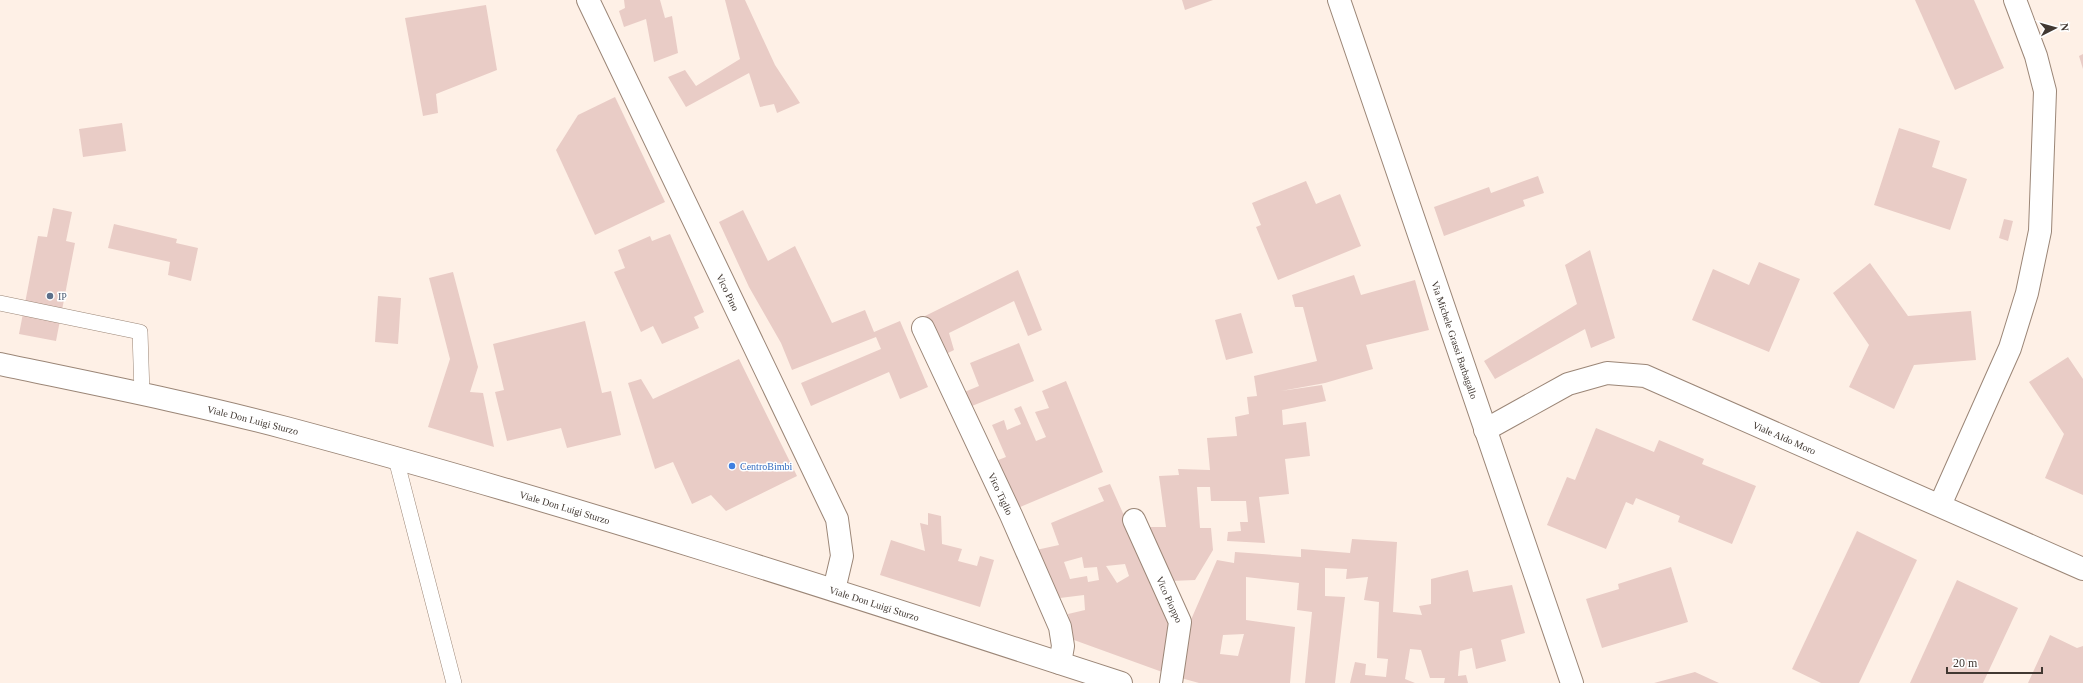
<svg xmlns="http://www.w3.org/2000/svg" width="2083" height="683" font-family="'Times New Roman',serif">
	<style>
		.building { fill: #e9ccc6; fill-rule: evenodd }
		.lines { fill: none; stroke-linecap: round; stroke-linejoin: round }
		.lane-casing { stroke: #9b8677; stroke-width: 16 }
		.street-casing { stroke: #9b8677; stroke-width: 24 }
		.secondary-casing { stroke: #9b8677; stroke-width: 24 }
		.primary-casing { stroke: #9b8677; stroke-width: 24 }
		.lane { stroke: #fff; stroke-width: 15 }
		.street { stroke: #fff; stroke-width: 22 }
		.secondary { stroke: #fff; stroke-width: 22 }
		.primary { stroke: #fff; stroke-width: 22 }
		.service-dot { fill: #5c6f8a; stroke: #fff; stroke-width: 1.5 }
		.shop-dot { fill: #3f7fe0; stroke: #fff; stroke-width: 1.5 }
		.labels { text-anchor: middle; stroke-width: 3; stroke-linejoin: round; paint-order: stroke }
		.street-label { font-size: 10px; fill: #413832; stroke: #fff }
		.service-label { font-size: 10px; fill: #4e5e75; stroke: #fff; text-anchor: start }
		.shop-label { font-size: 10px; fill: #366cbe; stroke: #fff; text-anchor: start }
	</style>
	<rect width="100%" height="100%" fill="#fef0e6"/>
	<g class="building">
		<polygon points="624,0 660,0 665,18 672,16 678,53 654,62 646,19 624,27 619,11 625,8"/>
		<polygon points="725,0 745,0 775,65 800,103 777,113 774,104 760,107 749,73 686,107 668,77 685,70 696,86 740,59"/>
		<polygon points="1182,0 1213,0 1185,10"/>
		<polygon points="1915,0 1974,0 2004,68 1955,90"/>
		<polygon points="486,5 497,70 436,94 438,113 423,116 405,18"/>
		<polygon points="2083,54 2083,69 2079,56"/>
		<polygon points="615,97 665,202 595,235 556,150 578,115"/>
		<polygon points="122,123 126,151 83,157 79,129"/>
		<polygon points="1899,128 1940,141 1932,167 1967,179 1950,230 1874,205"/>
		<polygon points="1538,176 1544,193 1523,200 1525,206 1444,236 1434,207 1489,187 1491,193"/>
		<polygon points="1306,181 1316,204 1340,194 1361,246 1278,280 1256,227 1261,225 1252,203"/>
		<polygon points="53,208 72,212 66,241 75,243 56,341 19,334 38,236 47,237"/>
		<polygon points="743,210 768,261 795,246 832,323 865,310 874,332 900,321 928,387 900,399 889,372 811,406 801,383 881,349 876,337 792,370 781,343 749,287 719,222"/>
		<polygon points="2004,219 2013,221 2008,241 1999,238"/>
		<polygon points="114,224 177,239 176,243 198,248 191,281 168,275 170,262 108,248"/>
		<polygon points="670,234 704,312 694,317 699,328 662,344 653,326 641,332 614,272 625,268 618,250 650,236 652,241"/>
		<polygon points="1590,250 1615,338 1591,348 1585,329 1495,379 1484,361 1577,304 1565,265"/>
		<polygon points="1759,262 1800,279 1769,352 1692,320 1713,269 1749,285"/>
		<polygon points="1870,263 1908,316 1971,311 1976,360 1914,365 1894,409 1849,387 1869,345 1833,293"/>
		<polygon points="1018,270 1042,330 1028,336 1014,301 949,333 954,350 942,356 925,316"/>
		<polygon points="453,272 478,367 470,392 483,393 494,447 428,427 450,359 429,278"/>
		<polygon points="1354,275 1361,295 1415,280 1429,330 1366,345 1373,369 1325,383 1281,391 1322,385 1326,401 1282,410 1283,425 1306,422 1310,456 1285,459 1289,494 1259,497 1265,543 1227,541 1228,532 1241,531 1240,522 1248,522 1246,501 1211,501 1210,487 1197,487 1200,528 1211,528 1213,550 1195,580 1171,581 1146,527 1166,527 1159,476 1179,475 1178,469 1210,470 1207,438 1237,436 1235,417 1249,414 1247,397 1257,396 1254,376 1317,361 1303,307 1295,307 1292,295"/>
		<polygon points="378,296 401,298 398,344 375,342"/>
		<polygon points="1241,313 1253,353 1226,360 1215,320"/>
		<polygon points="585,321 602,393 611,391 621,435 567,448 561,428 507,441 495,392 504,390 493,344"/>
		<polygon points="1019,343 1034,381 967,408 962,393 979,386 970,363"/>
		<polygon points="2068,357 2083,379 2083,495 2045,478 2064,434 2029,382"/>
		<polygon points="739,359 797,476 726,511 711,495 692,504 673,462 655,469 628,383 641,379 653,399"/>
		<polygon points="1066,381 1103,472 1013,510 993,462 1006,457 992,425 1004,420 1007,430 1021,424 1014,409 1021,406 1036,441 1046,437 1035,412 1049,408 1042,391"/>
		<polygon points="1596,428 1654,452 1659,440 1704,459 1702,464 1756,486 1732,544 1678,522 1680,516 1636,498 1633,505 1626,502 1606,549 1547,525 1567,477 1575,480"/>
		<path d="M1110,484L1171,621L1165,673L1074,640L1068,614L1085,610L1084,595L1060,598L1036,550L1059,545L1051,523L1104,501L1098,488ZM1082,557L1084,568L1097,567L1099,580L1088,582L1087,576L1070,579L1064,562ZM1125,564L1129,576L1117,583L1106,566Z"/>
		<polygon points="928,513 941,516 942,544 962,549 958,561 977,566 980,556 994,560 980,607 880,575 891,540 925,551 920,523 928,525"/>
		<polygon points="1857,531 1917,560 1859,683 1821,683 1792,669"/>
		<path d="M1352,539L1397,542L1393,612L1422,615L1419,606L1431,604V579L1468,570L1473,592L1512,585L1525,633L1501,640L1506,661L1476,669L1472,648L1460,651L1458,676L1466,675L1468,683H1444L1445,678H1430L1421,650L1410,649L1405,679L1415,683H1350L1355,662L1366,664L1365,675L1386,677L1388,659L1377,658L1379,602L1364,600L1368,577L1346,579L1347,569L1325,568V596L1345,597L1335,683H1305L1312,612L1297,610L1299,583L1246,577V620L1295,627L1290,683H1199L1181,678L1190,622L1217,560L1234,563L1235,552L1301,557V549L1350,553ZM1244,634L1238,656L1220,654L1223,635Z"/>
		<polygon points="1671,567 1688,622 1602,648 1586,599 1619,589 1618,584"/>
		<polygon points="1957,580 2018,608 1983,683 1910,683"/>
		<polygon points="2050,635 2077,648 2083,646 2083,683 2028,683"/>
		<polygon points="1695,672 1719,683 1654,683"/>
	</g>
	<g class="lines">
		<defs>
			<g id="lane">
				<polyline points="0,303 140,332 142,394"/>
				<polyline points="396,459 454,683"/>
			</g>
			<g id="street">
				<path id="s1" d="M588,0L837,519L842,556L834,590"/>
				<path id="s2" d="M923,328L1011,515L1060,627L1063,646L1060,663"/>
				<polyline points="1940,505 2010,348 2027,293 2040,231 2045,91 2036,56 2015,0"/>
				<path id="s3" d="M1134,520L1180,622L1171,683"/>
			</g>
			<g id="secondary">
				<path id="s4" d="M1339,0L1572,683"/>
				<path id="s5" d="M1485,430L1568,384L1607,373L1645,376L2083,569"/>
			</g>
			<g id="primary">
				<path id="s6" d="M0,364C95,384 192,403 286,428C567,503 845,593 1121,683"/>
			</g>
		</defs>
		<use href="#lane" class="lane-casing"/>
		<use href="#street" class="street-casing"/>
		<use href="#secondary" class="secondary-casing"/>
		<use href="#primary" class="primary-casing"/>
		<use href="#lane" class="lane"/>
		<use href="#street" class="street"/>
		<use href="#secondary" class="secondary"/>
		<use href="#primary" class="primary"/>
	</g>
	<circle class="service-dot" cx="50" cy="296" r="4"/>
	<circle class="shop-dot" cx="732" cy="466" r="4"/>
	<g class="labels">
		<g class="street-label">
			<text dy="4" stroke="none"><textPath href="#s1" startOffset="324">Vico Pino</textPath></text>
			<text dy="4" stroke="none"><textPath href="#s4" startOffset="359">Via Michele Grassi Barbagallo</textPath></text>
			<text dy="4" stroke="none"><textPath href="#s6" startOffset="259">Viale Don Luigi Sturzo</textPath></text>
			<text dy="4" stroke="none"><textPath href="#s5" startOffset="326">Viale Aldo Moro</textPath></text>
			<text dy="4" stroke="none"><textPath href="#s2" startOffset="183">Vico Tiglio</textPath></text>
			<text dy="4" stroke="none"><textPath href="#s6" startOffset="583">Viale Don Luigi Sturzo</textPath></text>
			<text dy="4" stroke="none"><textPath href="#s3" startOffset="87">Vico Pioppo</textPath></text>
			<text dy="4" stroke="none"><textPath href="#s6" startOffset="907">Viale Don Luigi Sturzo</textPath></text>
		</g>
		<g class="service-label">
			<text x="58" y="300">IP</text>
		</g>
		<g class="shop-label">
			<text x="740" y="470">CentroBimbi</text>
		</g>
	</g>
	<g transform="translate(2055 28) rotate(84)" stroke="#ffffff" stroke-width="3" paint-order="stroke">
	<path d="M0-3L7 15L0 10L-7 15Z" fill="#413832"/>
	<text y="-6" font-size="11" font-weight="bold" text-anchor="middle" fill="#413832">N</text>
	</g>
	<path d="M1947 667v6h95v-6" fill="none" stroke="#413832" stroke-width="2"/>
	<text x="1953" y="667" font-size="12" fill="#413832" stroke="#ffffff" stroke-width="3" paint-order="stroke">20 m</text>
</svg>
